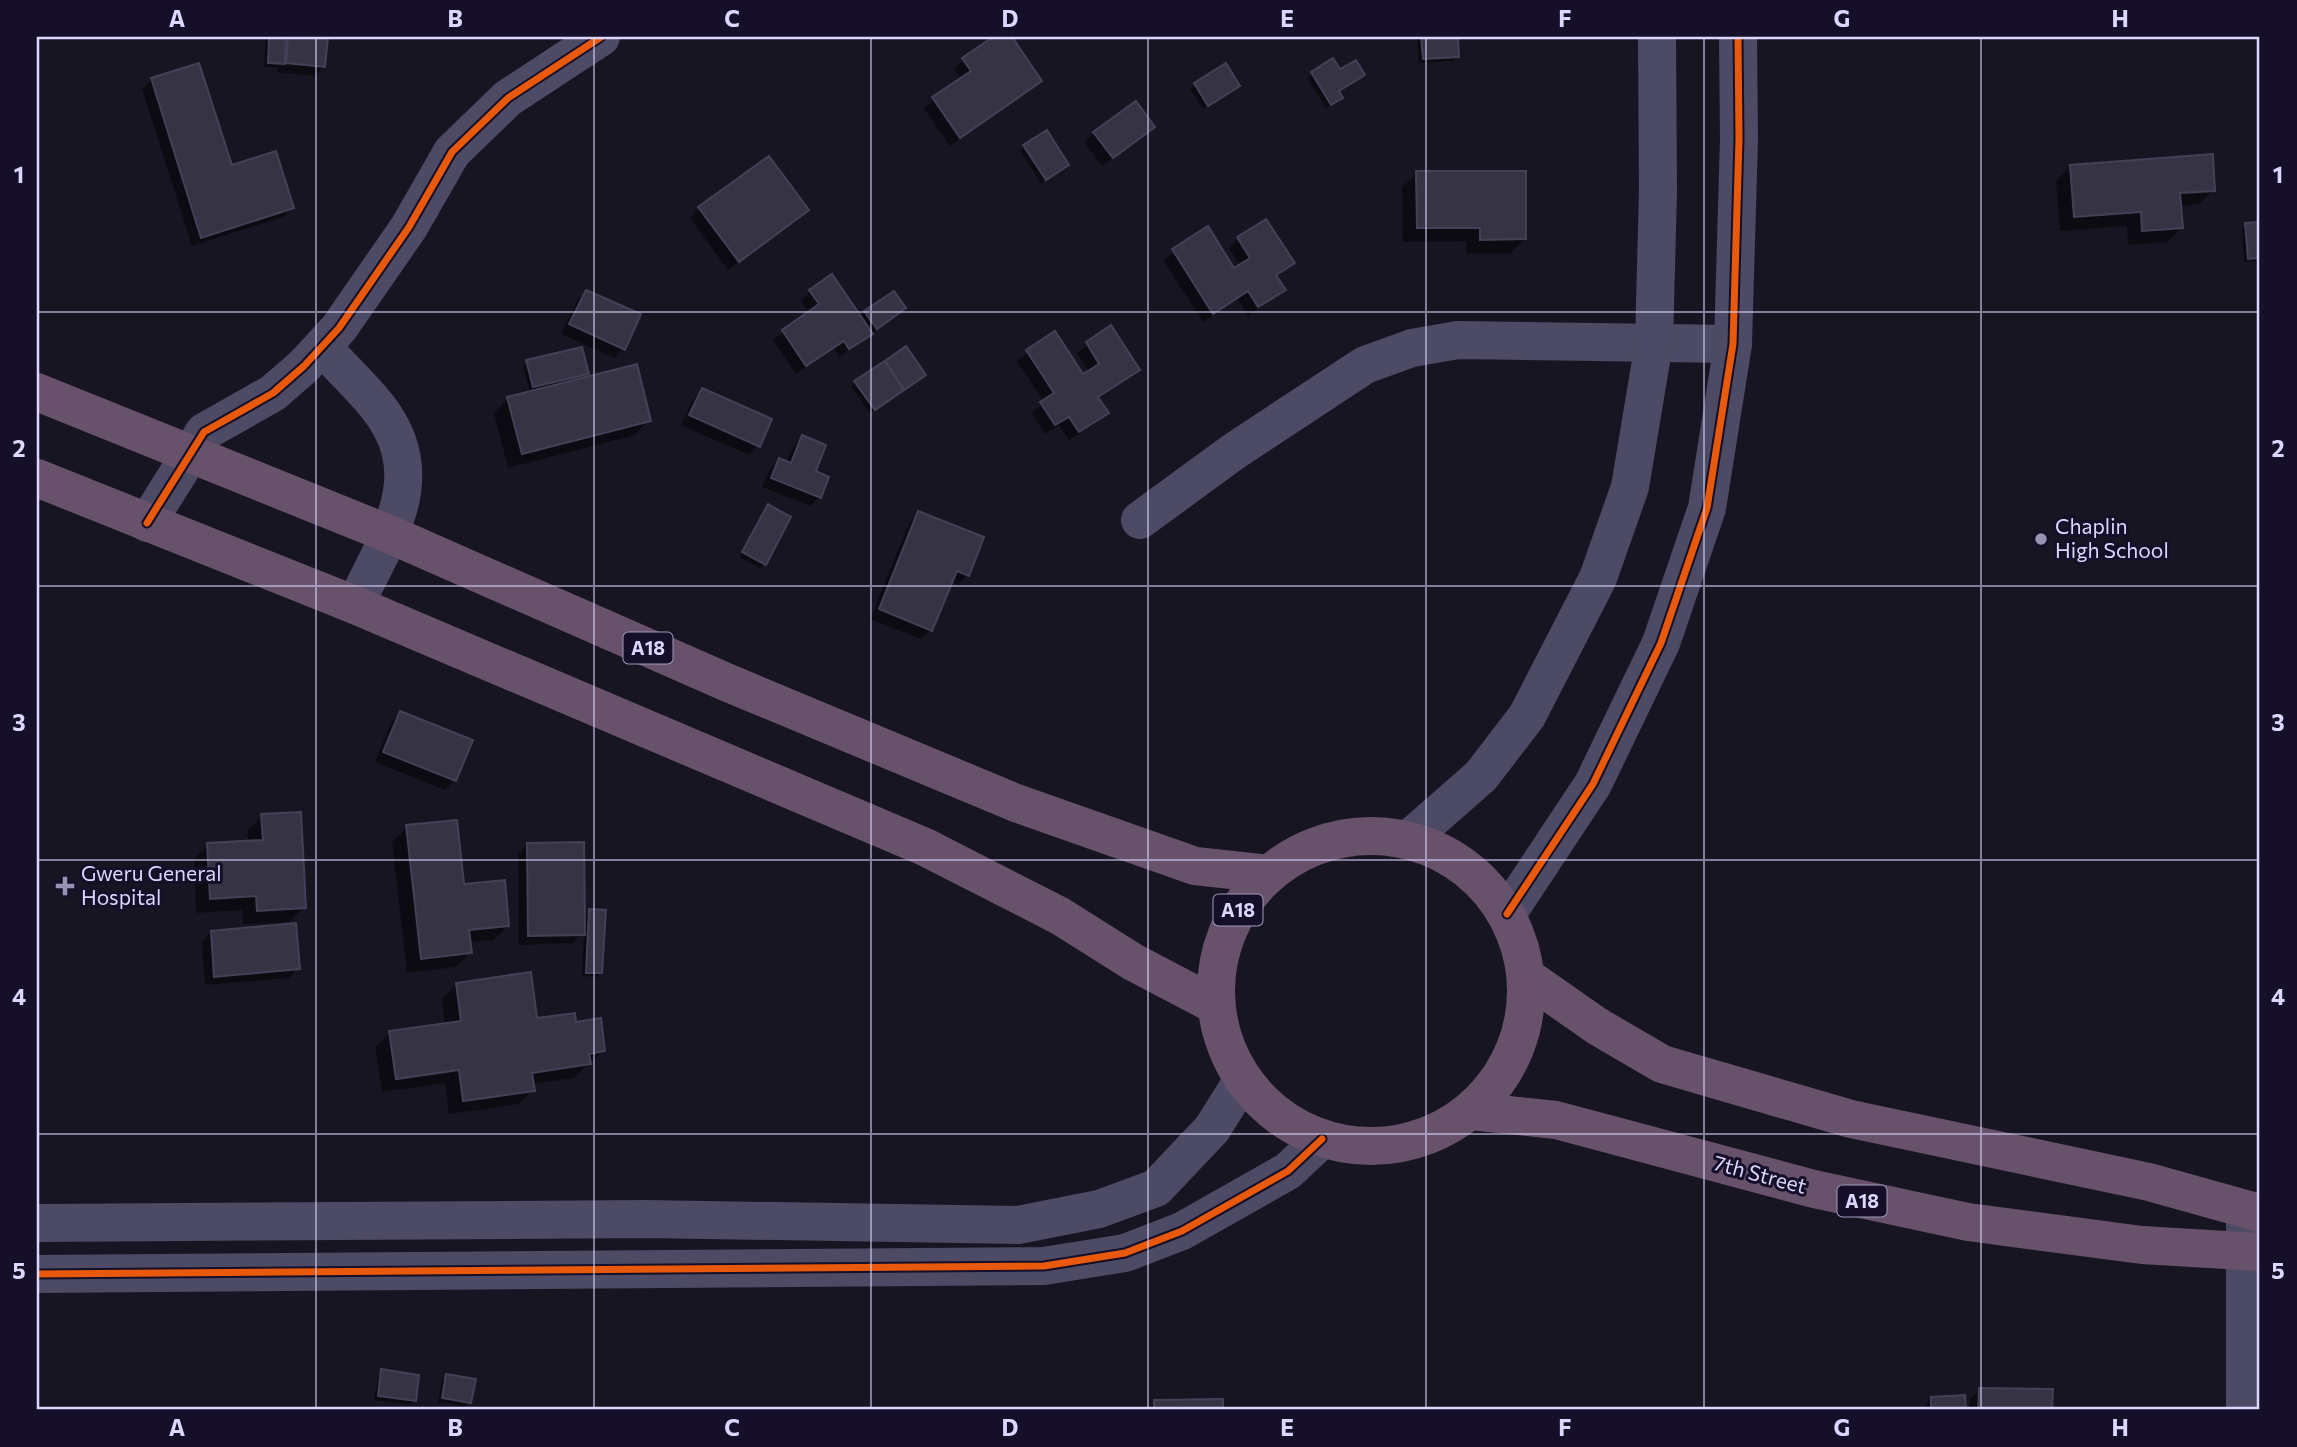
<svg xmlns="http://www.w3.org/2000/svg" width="2297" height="1447" font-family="Commissioner,sans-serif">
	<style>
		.shadow { fill: #0007 }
		.building { fill: #363345; stroke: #454057; stroke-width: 2 }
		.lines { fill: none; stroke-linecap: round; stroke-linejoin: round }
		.minor { stroke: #4c4a64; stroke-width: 38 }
		.highway { stroke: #68516b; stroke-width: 38 }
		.cycleway-casing { stroke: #150f29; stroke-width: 11 }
		.cycleway { stroke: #e8590c; stroke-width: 7 }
		.grid { fill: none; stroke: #ddd7ff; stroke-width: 2; stroke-opacity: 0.55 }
		.poi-dot { fill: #9893b2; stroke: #150f29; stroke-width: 2.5 }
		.labels { text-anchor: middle; stroke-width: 6; stroke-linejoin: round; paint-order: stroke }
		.shield { fill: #150f29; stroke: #a19bbf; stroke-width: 2 }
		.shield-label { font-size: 19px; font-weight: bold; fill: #ddd7ff }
		.poi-label { font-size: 21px; fill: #ddd7ff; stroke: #150f29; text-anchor: start }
		.street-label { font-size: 21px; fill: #ddd7ff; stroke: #150f29 }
		.neatline { fill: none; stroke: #ddd7ff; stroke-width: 2.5 }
		.grid-label { font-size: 23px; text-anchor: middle; font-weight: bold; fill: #ddd7ff }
	</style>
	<rect width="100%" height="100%" fill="#181523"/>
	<g class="shadow">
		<polygon points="266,37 326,37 323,67 314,76 277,72 278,67 264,67"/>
		<polygon points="997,37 1009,37 1040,81 950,146 924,108 961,79 954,69 964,59"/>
		<polygon points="1417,37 1456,37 1457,56 1453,61 1419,63"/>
		<polygon points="1332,61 1336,102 1326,108 1307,78"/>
		<polygon points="1225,66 1233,90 1203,109 1190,89"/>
		<polygon points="152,79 231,168 292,208 283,217 192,246 142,89"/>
		<polygon points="1153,127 1102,166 1084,142 1094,133"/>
		<polygon points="1024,146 1067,165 1041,183 1020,151"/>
		<polygon points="2071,166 2214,190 2199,204 2180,206 2181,228 2167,242 2128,245 2127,226 2060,231 2056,181"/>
		<polygon points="1417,173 1525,239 1510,253 1466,254 1467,241 1403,242 1402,187"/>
		<polygon points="699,208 807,210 728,270 690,218"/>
		<polygon points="2260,224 2260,261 2244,262 2242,229 2246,225"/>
		<polygon points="1208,229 1234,270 1240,266 1229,248 1238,238 1292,263 1275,277 1283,289 1248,316 1238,299 1203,322 1163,260"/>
		<polygon points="811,291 860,318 865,312 900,312 839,357 834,349 796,374 773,340 809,313 801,301"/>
		<polygon points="586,292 623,349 614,358 561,334 577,301"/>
		<polygon points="1111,328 1138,370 1098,399 1107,413 1097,422 1069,440 1059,425 1045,434 1032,413 1044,402 1017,361 1055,333 1082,377 1089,372 1077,353"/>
		<polygon points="527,362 587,373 580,380 649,420 635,435 508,468 494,413 508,398 530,393 523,366"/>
		<polygon points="919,379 870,413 851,387 855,383"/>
		<polygon points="702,390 758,446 749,455 681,425 693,399"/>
		<polygon points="802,437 820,497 810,506 762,487 770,469 779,460 786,463 793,447"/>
		<polygon points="768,506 764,564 760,568 739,557"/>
		<polygon points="918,513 967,575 958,585 951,581 931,630 921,639 870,619 909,523"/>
		<polygon points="400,713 470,741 454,780 445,790 375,762 391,723"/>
		<polygon points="262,816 304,907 289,922 243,924 242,910 196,913 194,859 208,845 248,842 248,830"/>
		<polygon points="407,827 462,886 508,926 493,940 469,942 470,953 456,967 407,973 392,842"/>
		<polygon points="527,845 583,918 589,911 601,973 596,977 582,976 584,932 573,943 519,945 518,854"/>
		<polygon points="211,932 298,968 289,978 205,985 202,942"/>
		<polygon points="456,984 535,1020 575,1024 603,1051 574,1078 532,1084 533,1090 519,1104 449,1114 445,1083 382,1092 375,1047 390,1033 445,1025 442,999"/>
		<polygon points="382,1371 414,1400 410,1405 374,1400 378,1376"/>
		<polygon points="446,1376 469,1402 465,1406 438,1402 442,1380"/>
		<polygon points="1979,1390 2051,1391 2051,1410 1970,1410 1970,1399"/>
		<polygon points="1964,1397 1964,1410 1922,1410 1931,1398"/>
		<polygon points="1221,1401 1221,1410 1147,1410 1155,1402"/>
	</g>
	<g class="building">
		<polygon points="269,37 286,37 285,64 268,63"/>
		<polygon points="288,37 328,37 325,67 286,63"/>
		<polygon points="993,37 1012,37 1042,81 960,138 932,97 971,71 962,58"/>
		<polygon points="1421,37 1458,37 1459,57 1423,59"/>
		<polygon points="1333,58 1340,69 1356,60 1365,75 1339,91 1343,98 1331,105 1311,72"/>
		<polygon points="199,63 232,165 276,151 294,208 201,238 151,78"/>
		<polygon points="1226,63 1240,86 1208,106 1194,83"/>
		<polygon points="1136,101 1155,127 1113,158 1093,132"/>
		<polygon points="1047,130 1069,165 1046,180 1023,145"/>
		<polygon points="2213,154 2215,191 2180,193 2183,228 2142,231 2141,212 2074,217 2070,165"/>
		<polygon points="769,156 809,210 739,262 698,207"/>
		<polygon points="1416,171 1526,171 1526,239 1480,240 1480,228 1417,228"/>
		<polygon points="1266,219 1295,263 1276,275 1286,290 1258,307 1248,291 1213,314 1172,249 1208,226 1234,268 1250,258 1237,237"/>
		<polygon points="2260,222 2260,258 2248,259 2245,223"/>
		<polygon points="832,274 873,334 849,349 844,341 806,366 782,330 819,304 809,290"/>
		<polygon points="586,290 641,314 625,350 569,324"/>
		<polygon points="894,291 906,308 877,329 864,311"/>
		<polygon points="1111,325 1140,370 1098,397 1109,413 1079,432 1069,417 1055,425 1040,402 1054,393 1026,350 1055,331 1083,374 1099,364 1086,342"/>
		<polygon points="906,346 926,375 904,390 885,361"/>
		<polygon points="582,347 589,374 533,387 526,360"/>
		<polygon points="885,361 904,390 875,410 854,381"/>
		<polygon points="637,364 651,421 522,454 507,397"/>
		<polygon points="702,388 772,419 760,447 689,415"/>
		<polygon points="802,435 826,445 816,471 829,477 821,498 771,478 779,458 791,463"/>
		<polygon points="768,504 791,517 766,565 742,552"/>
		<polygon points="918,511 984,537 969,576 957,571 932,631 879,609"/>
		<polygon points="400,711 473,740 456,781 383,752"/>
		<polygon points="301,812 306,908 257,911 256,896 210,899 207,843 263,840 261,814"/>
		<polygon points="457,820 464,884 505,880 509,926 469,930 472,953 421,959 406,825"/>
		<polygon points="584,842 585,935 528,936 527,843"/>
		<polygon points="589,909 606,910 602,973 586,973"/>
		<polygon points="296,923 300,969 214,977 211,931"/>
		<polygon points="531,972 537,1018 575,1013 576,1022 601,1018 605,1051 589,1054 591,1064 532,1073 535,1091 463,1101 459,1070 396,1079 389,1031 461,1021 456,983"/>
		<polygon points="381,1369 419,1375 416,1401 378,1396"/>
		<polygon points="446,1374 476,1379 471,1403 442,1398"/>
		<polygon points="1979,1388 2053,1389 2052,1410 1978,1410"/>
		<polygon points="1965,1395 1966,1410 1931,1410 1931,1397"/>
		<polygon points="1223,1399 1223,1410 1154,1410 1154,1400"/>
	</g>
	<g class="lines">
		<g class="minor">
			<path d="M322,347C340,366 360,385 377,406C433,476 387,537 355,605"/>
			<polyline points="1140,520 1233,452 1365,365 1412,348 1458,340 1733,344"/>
			<polyline points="147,523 204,432 273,393 304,366 339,328 409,227 452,152 508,98 601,37"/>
			<polyline points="1408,840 1481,776 1527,716 1598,578 1630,487 1654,343 1658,191 1657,37"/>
			<polyline points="1507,914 1593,784 1661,643 1707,508 1733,344 1739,139 1738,37"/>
			<polyline points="37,1223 646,1219 1018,1225 1099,1209 1156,1188 1212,1129 1242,1081"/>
			<polyline points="37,1274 1044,1266 1125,1253 1182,1231 1288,1171 1322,1139"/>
			<polyline points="2245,1410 2245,1217"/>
		</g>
		<g class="highway">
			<polyline points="37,392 389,534 726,682 1016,803 1195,866 1269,874"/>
			<polyline points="37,478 355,605 925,847 1060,916 1133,962 1215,1005"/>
			<circle cx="1371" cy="991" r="155"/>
			<polyline points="1527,977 1597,1026 1662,1064 1851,1119 2149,1182 2260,1213"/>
			<polyline points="1471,1111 1556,1120 1814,1189 1968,1222 2142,1245 2260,1252"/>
		</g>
		<defs>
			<g id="cycleway">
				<polyline points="147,523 204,432 273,393 304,366 339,328 409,227 452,152 508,98 601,37"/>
				<polyline points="1507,914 1593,784 1661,643 1707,508 1733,344 1739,139 1738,37"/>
				<polyline points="37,1274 1044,1266 1125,1253 1182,1231 1288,1171 1322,1139"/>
			</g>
		</defs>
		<use href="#cycleway" class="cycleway-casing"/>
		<use href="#cycleway" class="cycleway"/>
	</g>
	<path class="grid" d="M316,37V1410M594,37V1410M871,37V1410M1148,37V1410M1426,37V1410M1704,37V1410M1981,37V1410M37,312H2260M37,586H2260M37,860H2260M37,1134H2260"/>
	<g class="poi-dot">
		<circle cx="2041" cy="539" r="7"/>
		<path d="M61.5 875.5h7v7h7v7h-7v7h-7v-7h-7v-7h7z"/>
	</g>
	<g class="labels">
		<g class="shield">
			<rect x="623.5" y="632.5" width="49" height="31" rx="5"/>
			<rect x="1213.5" y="894.5" width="49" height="31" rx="5"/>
			<rect x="1837.5" y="1185.5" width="49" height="31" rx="5"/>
		</g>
		<g class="shield-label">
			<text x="648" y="655">A18</text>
			<text x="1238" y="917">A18</text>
			<text x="1862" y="1208">A18</text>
		</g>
		<g class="poi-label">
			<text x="2055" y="534">Chaplin<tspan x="2055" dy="24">High School</tspan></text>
			<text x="81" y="881">Gweru General<tspan x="81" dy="24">Hospital</tspan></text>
		</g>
		<g class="street-label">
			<text transform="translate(1760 1175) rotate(15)" y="7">7th Street</text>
		</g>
	</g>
	<rect width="2297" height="1447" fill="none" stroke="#150f29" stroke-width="77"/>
	<rect x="38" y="38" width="2220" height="1370" class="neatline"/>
	<g class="grid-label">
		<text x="177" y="27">A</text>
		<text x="455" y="27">B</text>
		<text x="732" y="27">C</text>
		<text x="1010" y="27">D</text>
		<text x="1287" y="27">E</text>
		<text x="1565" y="27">F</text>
		<text x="1842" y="27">G</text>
		<text x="2120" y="27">H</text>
		<text x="19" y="183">1</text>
		<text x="2278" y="183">1</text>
		<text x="19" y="457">2</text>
		<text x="2278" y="457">2</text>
		<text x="19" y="731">3</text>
		<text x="2278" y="731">3</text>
		<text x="19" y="1005">4</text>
		<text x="2278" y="1005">4</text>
		<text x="19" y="1279">5</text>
		<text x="2278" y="1279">5</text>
		<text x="177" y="1436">A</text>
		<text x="455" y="1436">B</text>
		<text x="732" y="1436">C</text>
		<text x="1010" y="1436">D</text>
		<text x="1287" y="1436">E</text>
		<text x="1565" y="1436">F</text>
		<text x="1842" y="1436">G</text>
		<text x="2120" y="1436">H</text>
	</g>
</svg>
